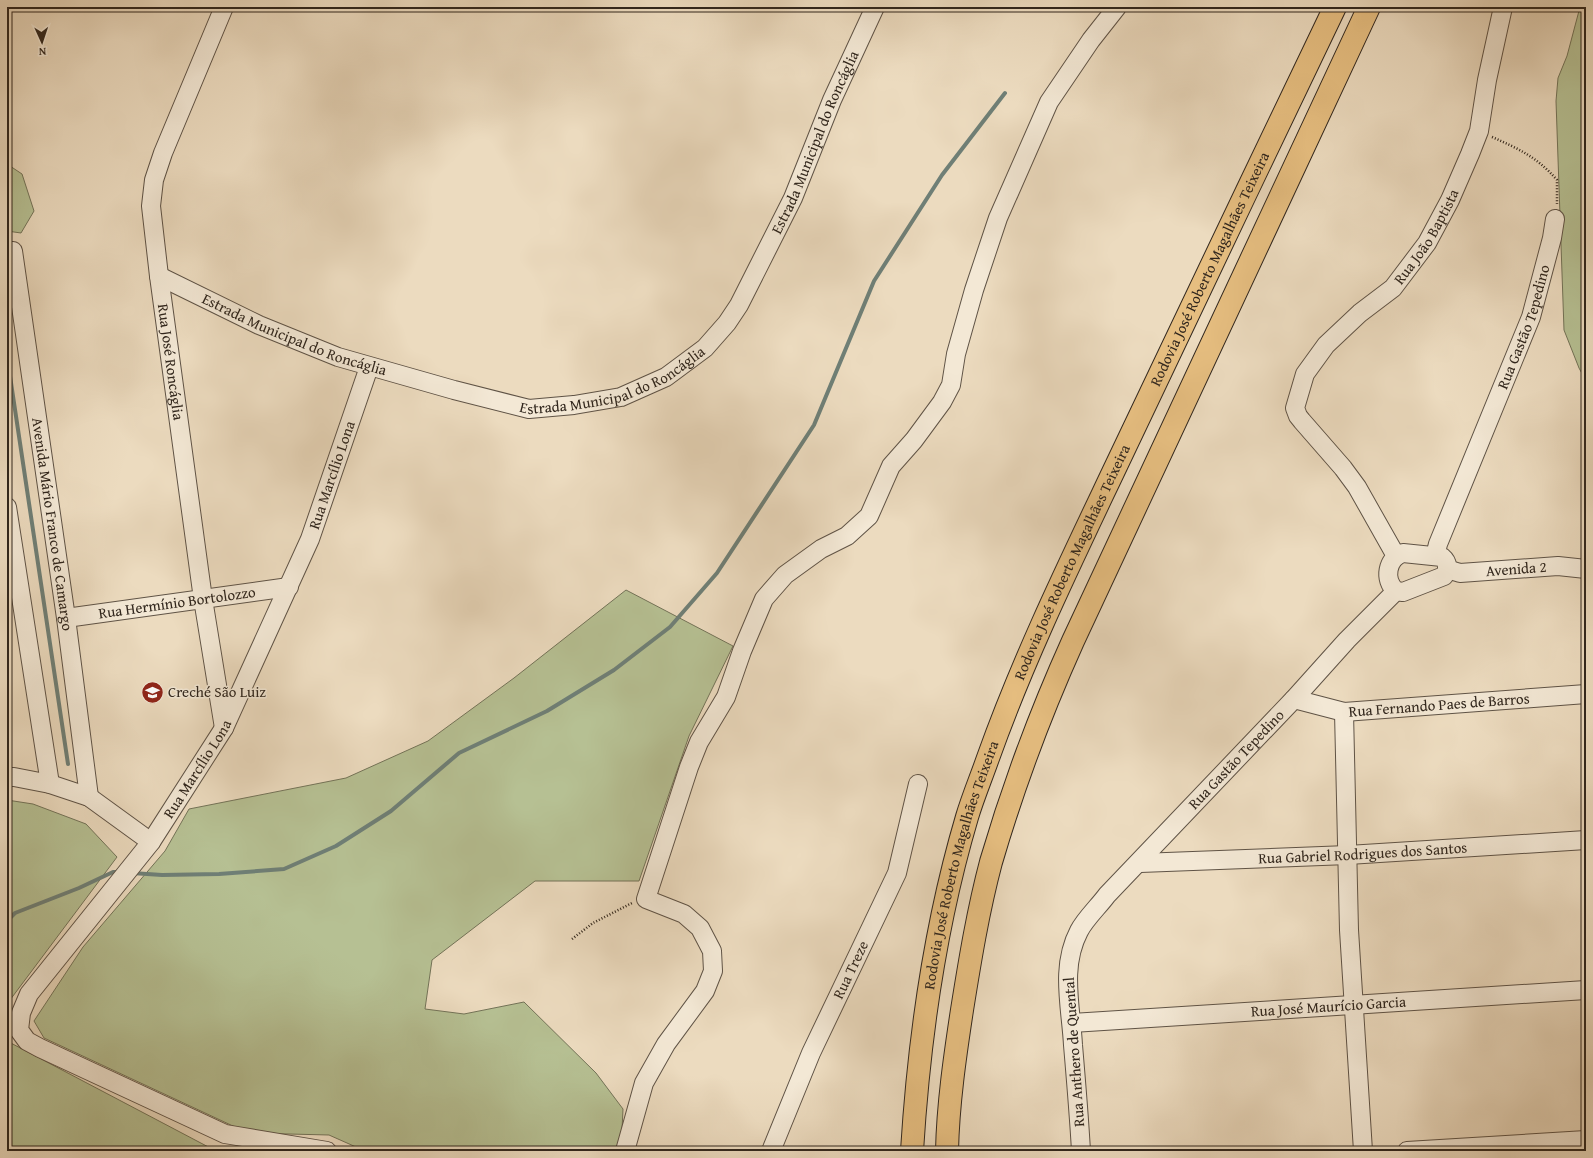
<svg xmlns="http://www.w3.org/2000/svg" width="1593" height="1158" font-family="'Gentium Book Plus',serif">
	<style>
		.green { fill: #b6c093; stroke: #737358 }
		.lines { fill: none; stroke-linecap: round; stroke-linejoin: round }
		.stream { stroke: #6f7f76; stroke-width: 4 }
		.minor-casing { stroke: #5f5346; stroke-width: 20 }
		.highway-casing { stroke: #30261d; stroke-width: 24 }
		.path { stroke: #30261d; stroke-width: 2.5; stroke-dasharray: 1 2; stroke-linecap: butt }
		.minor { stroke: #f3e8d5; stroke-width: 18 }
		.highway { stroke: #e6be80; stroke-width: 22 }
		.labels { text-anchor: middle; stroke-width: 3; stroke-linejoin: round; paint-order: stroke }
		.street-label { font-size: 15px; fill: #30261d; stroke: #f3e8d5 }
		.poi-label { font-size: 15px; fill: #30261d; stroke: #f3e8d5; text-anchor: start }
	</style>
	<rect width="100%" height="100%" fill="#ecdbbf"/>
	<filter id="stains"><feTurbulence type="fractalNoise" baseFrequency=".005" numOctaves="4"/><feColorMatrix values="0 0 0 0 .2 0 0 0 0 .09 0 0 0 0 .02 0 0 0 .5 -.17"/></filter>
	<radialGradient id="worn" r=".72"><stop offset=".6" stop-color="#630" stop-opacity="0"/><stop offset="1" stop-color="#630" stop-opacity=".3"/></radialGradient>
	<g class="green">
		<polygon points="1580,7 1586,7 1586,381 1579,368 1564,330 1556,101 1558,78 1567,56"/>
		<polygon points="7,164 22,174 34,211 21,233 7,231"/>
		<polygon points="626,590 733,646 689,736 639,881 535,881 432,960 425,1009 464,1014 524,1002 596,1073 623,1109 621,1151 365,1151 329,1135 248,1133 44,1038 34,1021 83,947 165,851 189,809 346,778 428,741 514,678"/>
		<polygon points="7,800 33,804 86,824 117,857 7,1004"/>
		<polygon points="7,1041 216,1151 7,1151"/>
	</g>
	<g class="lines">
		<g class="stream">
			<polyline points="7,356 68,764"/>
			<polyline points="132,873 162,875 219,874 284,869 336,846 391,811 459,753 547,711 614,670 670,627 717,573 814,425 874,281 942,175 1005,93"/>
			<polyline points="7,921 15,913 79,888 113,872 119,872"/>
		</g>
		<defs>
			<g id="minor">
				<path id="s1" d="M224,7L163,153L154,180L151,206L159,276L203,599L224,728"/>
				<path id="s2" d="M13,251L66,618L89,797"/>
				<path id="s3" d="M159,276L259,325L338,357L454,390L529,409L574,405L621,397L666,377L705,348L727,323L739,305L793,198L832,100L875,7"/>
				<polyline points="7,507 50,784"/>
				<path d="M1403,553L1442,557C1448,562 1449,569 1444,576L1403,592L1396,591C1383,580 1387,558 1403,553Z"/>
				<path id="s4" d="M1396,556L1357,487L1343,468L1302,421L1298,416L1295,408L1305,374L1326,345L1360,313L1393,288L1427,243L1450,200L1470,154L1479,131L1487,80L1503,7"/>
				<path id="s5" d="M1435,556L1438,544L1531,317L1552,238L1555,219"/>
				<path id="s6" d="M1447,569L1460,573L1558,566L1586,569"/>
				<path id="s7" d="M66,618L289,587"/>
				<path id="s8" d="M1294,699L1344,712L1586,694"/>
				<polyline points="1344,712 1349,930 1363,1151"/>
				<polyline points="7,777 14,777 50,784 89,797 151,842"/>
				<path id="s9" d="M1140,863L1348,855L1586,840"/>
				<path id="s10" d="M1072,1023L1586,990"/>
				<path id="s11" d="M327,1151L225,1134L40,1048L27,1041L19,1030L21,1013L29,994L151,842L224,728L310,539L369,367"/>
				<polyline points="625,1151 644,1083 666,1044 705,991 713,971 712,951 700,928 684,914 646,899 689,767 699,742 726,697 742,651 764,599 785,575 821,549 847,536 869,516 891,466 914,440 942,402 951,385 956,354 974,290 998,218 1049,102 1091,40 1117,7"/>
				<path id="s12" d="M771,1151L811,1053L897,873L918,784"/>
				<path id="s13" d="M1081,1151C1079,1116 1076,1080 1073,1045C1071,1007 1060,967 1079,931C1085,919 1099,906 1107,895L1294,699L1347,640L1396,591"/>
				<polyline points="1407,1151 1586,1140"/>
			</g>
			<g id="highway">
				<path id="s14" d="M912,1151C919,1038 935,925 967,817C973,797 981,778 988,758C1024,657 1071,561 1117,464C1189,312 1262,159 1335,7"/>
				<path d="M947,1151C948,1104 955,1056 962,1010C970,960 978,911 991,862C1013,787 1041,712 1073,641L1369,7"/>
			</g>
		</defs>
		<use href="#minor" class="minor-casing"/>
		<use href="#highway" class="highway-casing"/>
		<g class="path">
			<path d="M1492,137C1519,149 1537,157 1557,180V204"/>
			<polyline points="572,939 593,923 632,903"/>
		</g>
		<use href="#minor" class="minor"/>
		<use href="#highway" class="highway"/>
	</g>
	<defs>
		<symbol id="school-disc" viewBox="-11 -11 22 22"><circle r="9.5" fill="#8f2418" stroke="#f3e8d5"/><path d="M0-5L7-2L0 1L-7-2ZM-4 1L0 2.5L4 1V4Q0 6-4 4Z" fill="#fff"/></symbol>
	</defs>
	<g fill-rule="evenodd">
		<use href="#school-disc" x="140" y="680" width="25" height="25"/>
	</g>
	<g class="labels">
		<g class="street-label">
			<text dy="5" stroke="none"><textPath href="#s3" startOffset="820">Estrada Municipal do Roncáglia</textPath></text>
			<text dy="5" stroke="none"><textPath href="#s4" startOffset="401">Rua João Baptista</textPath></text>
			<text dy="5" stroke="none"><textPath href="#s14" startOffset="939">Rodovia José Roberto Magalhães Teixeira</textPath></text>
			<text dy="5" stroke="none"><textPath href="#s5" startOffset="246">Rua Gastão Tepedino</textPath></text>
			<text dy="5" stroke="none"><textPath href="#s3" startOffset="148">Estrada Municipal do Roncáglia</textPath></text>
			<text dy="5" stroke="none"><textPath href="#s1" startOffset="370">Rua José Roncáglia</textPath></text>
			<text dy="5" stroke="none"><textPath href="#s3" startOffset="484">Estrada Municipal do Roncáglia</textPath></text>
			<text dy="5" stroke="none"><textPath href="#s11" startOffset="979">Rua Marcílio Lona</textPath></text>
			<text dy="5" stroke="none"><textPath href="#s2" startOffset="276">Avenida Mário Franco de Camargo</textPath></text>
			<text dy="5" stroke="none"><textPath href="#s14" startOffset="615">Rodovia José Roberto Magalhães Teixeira</textPath></text>
			<text dy="5" stroke="none"><textPath href="#s6" startOffset="70">Avenida 2</textPath></text>
			<text dy="5" stroke="none"><textPath href="#s7" startOffset="112">Rua Hermínio Bortolozzo</textPath></text>
			<text dy="5" stroke="none"><textPath href="#s8" startOffset="147">Rua Fernando Paes de Barros</textPath></text>
			<text dy="5" stroke="none"><textPath href="#s13" startOffset="455">Rua Gastão Tepedino</textPath></text>
			<text dy="5" stroke="none"><textPath href="#s11" startOffset="655">Rua Marcílio Lona</textPath></text>
			<text dy="5" stroke="none"><textPath href="#s9" startOffset="223">Rua Gabriel Rodrigues dos Santos</textPath></text>
			<text dy="5" stroke="none"><textPath href="#s14" startOffset="291">Rodovia José Roberto Magalhães Teixeira</textPath></text>
			<text dy="5" stroke="none"><textPath href="#s12" startOffset="198">Rua Treze</textPath></text>
			<text dy="5" stroke="none"><textPath href="#s10" startOffset="257">Rua José Maurício Garcia</textPath></text>
			<text transform="translate(1074 1052) rotate(-94)" y="5">Rua Anthero de Quental</text>
		</g>
		<g class="poi-label">
			<text x="168" y="697">Creché São Luiz</text>
		</g>
	</g>
	<rect width="1593" height="1158" fill="none" stroke="#ecdbbf" stroke-width="24"/>
	<rect x="8" y="8" width="1577" height="1142" fill="none" stroke="#30261d" stroke-width="2"/>
	<rect x="12" y="12" width="1569" height="1134" fill="none" stroke="#30261d"/>
	<g transform="translate(42 42) rotate(177)" stroke="#f3e8d5" stroke-width="3" paint-order="stroke">
	<path d="M0-3L7 15L0 10L-7 15Z" fill="#30261d"/>
	<text y="-6" font-size="11" font-weight="bold" text-anchor="middle" fill="#30261d">N</text>
	</g>
	<rect width="100%" height="100%" filter="url(#stains)"/>
	<rect width="100%" height="100%" fill="url(#worn)"/>
</svg>
